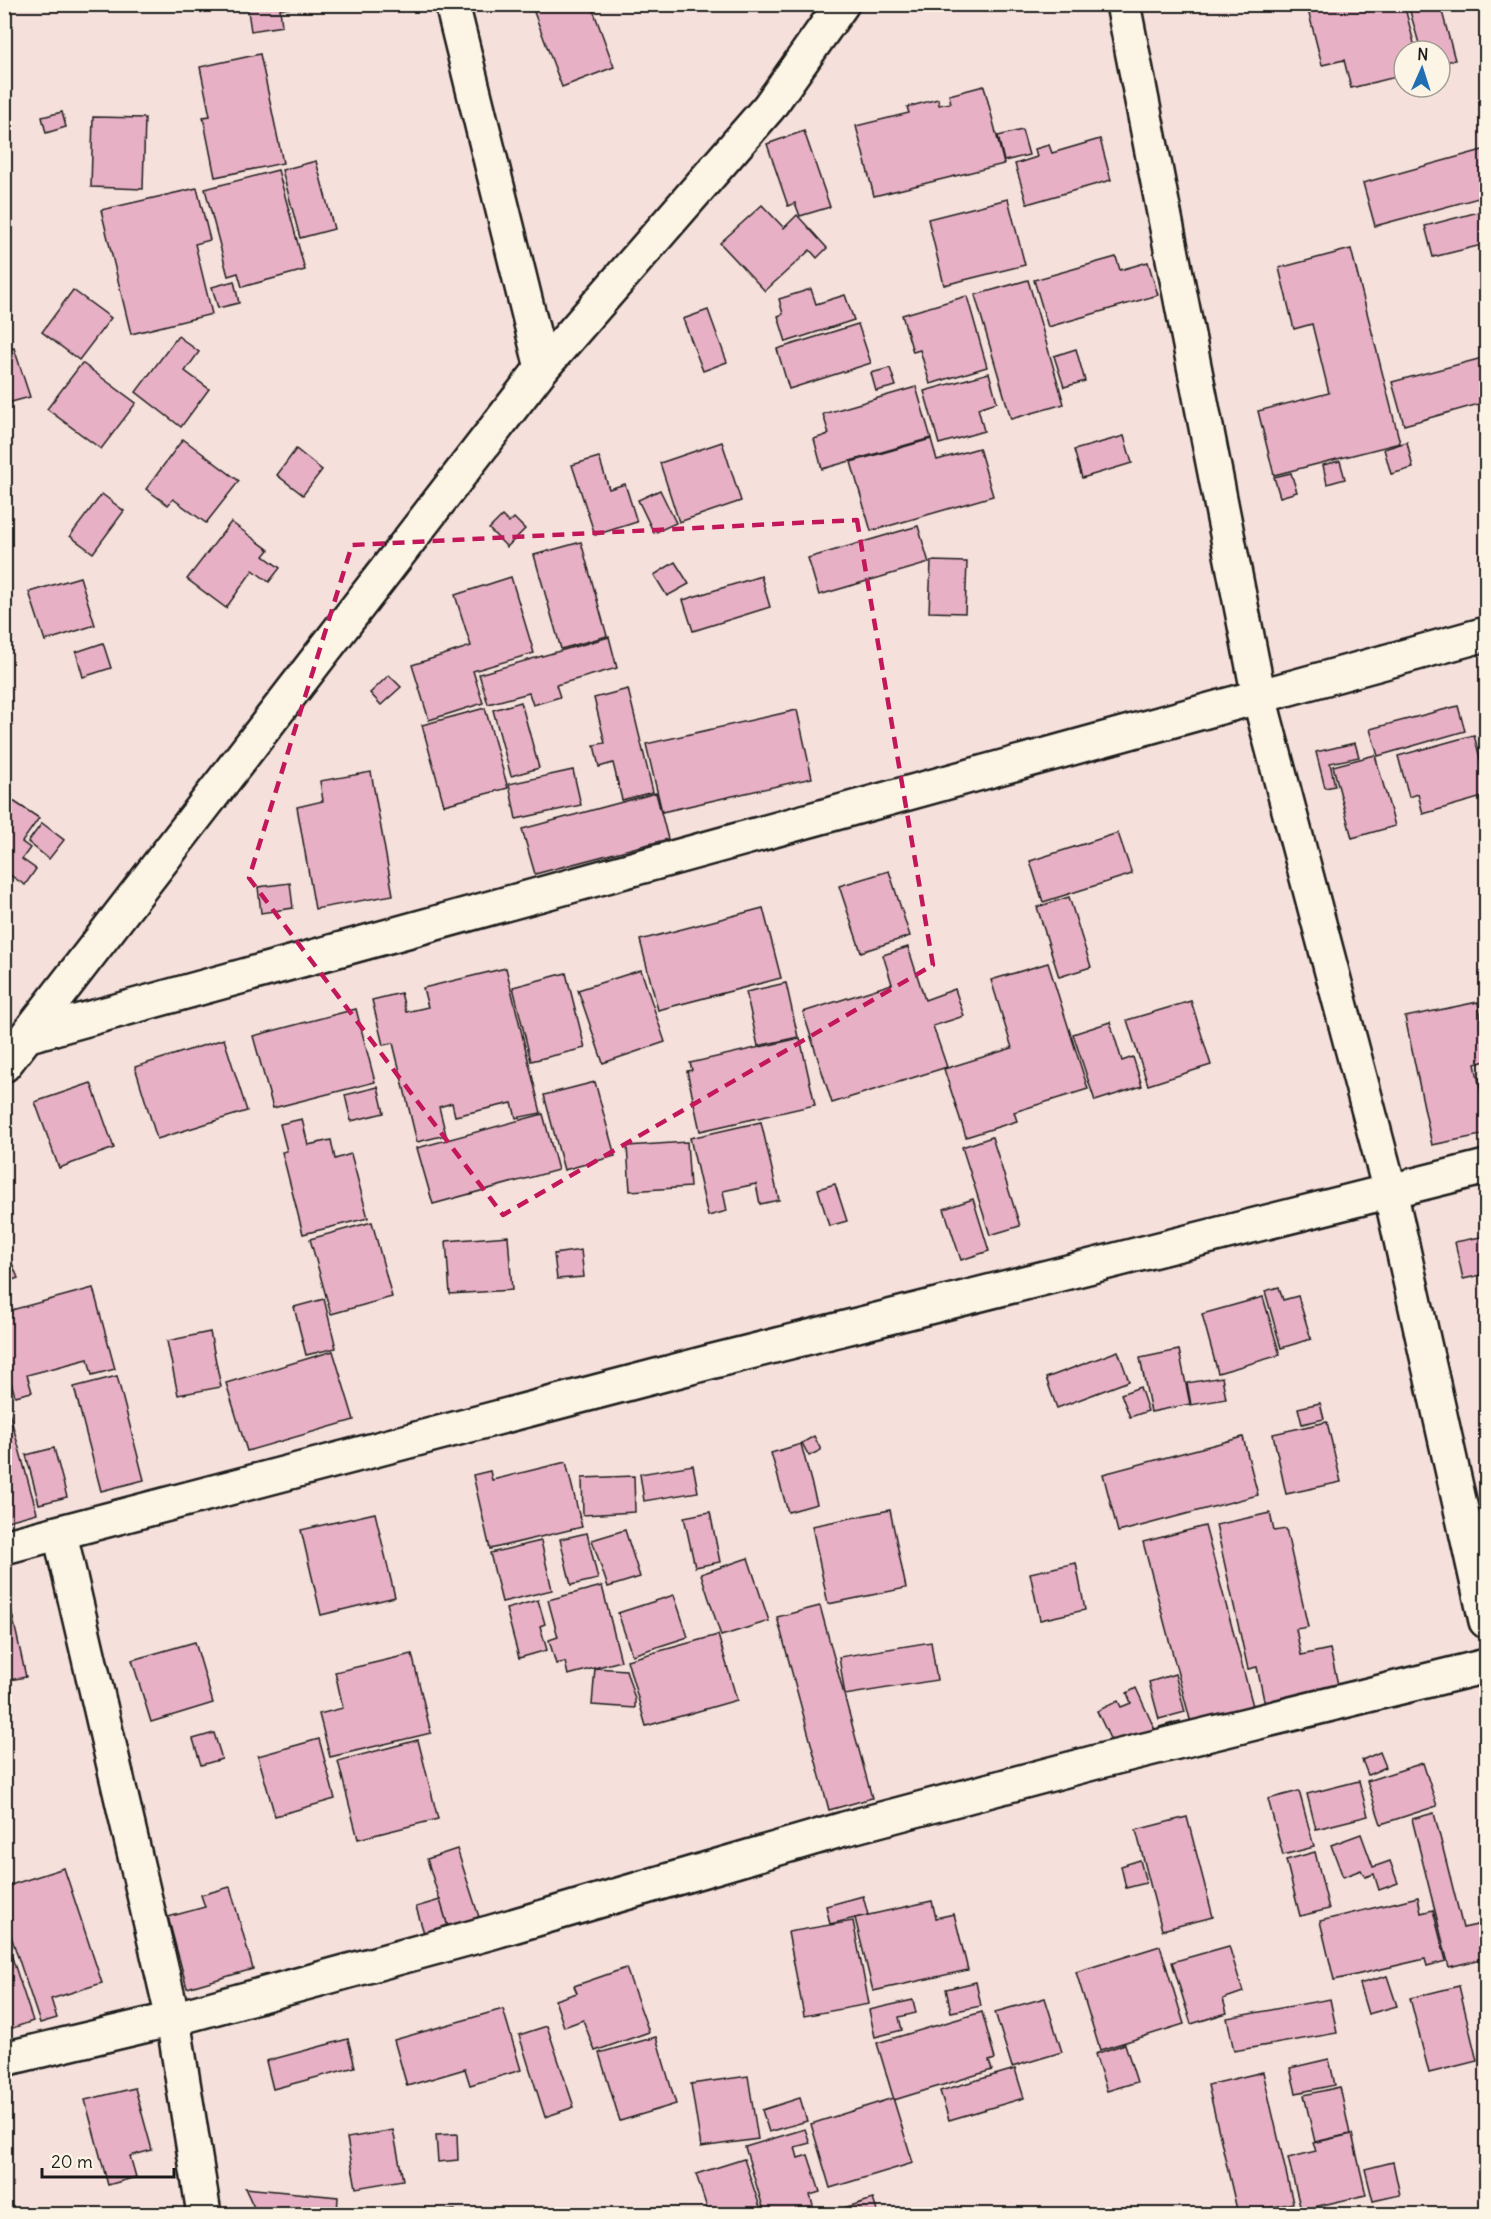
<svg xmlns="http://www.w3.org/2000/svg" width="1491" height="2219" font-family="Delius,sans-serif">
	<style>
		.building { fill: #e8b0c5; stroke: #1c1c1c; stroke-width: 1.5 }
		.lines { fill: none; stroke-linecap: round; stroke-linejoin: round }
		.minor-casing { stroke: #1c1c1c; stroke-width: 38 }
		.minor { stroke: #fcf5e5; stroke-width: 33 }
		.marked { fill: none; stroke: #c2185b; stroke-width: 4.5; stroke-dasharray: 12 8; stroke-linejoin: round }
	</style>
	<rect width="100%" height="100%" fill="#f6e0db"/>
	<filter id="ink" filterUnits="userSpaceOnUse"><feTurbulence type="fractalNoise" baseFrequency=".0167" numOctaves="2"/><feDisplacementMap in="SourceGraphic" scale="12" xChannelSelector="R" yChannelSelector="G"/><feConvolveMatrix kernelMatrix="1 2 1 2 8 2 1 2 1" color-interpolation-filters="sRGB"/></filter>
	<g filter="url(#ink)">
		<g class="building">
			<polygon points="247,4 288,4 289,8 280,9 282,26 251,31"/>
			<polygon points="531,4 591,4 614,67 562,87"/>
			<polygon points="1404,4 1416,51 1404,51 1404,75 1351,88 1344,60 1322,65 1308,10 1329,4"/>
			<polygon points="1408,4 1440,4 1455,60 1440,63 1440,51 1421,51"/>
			<polygon points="260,54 283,163 215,177 203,117 210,116 200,67"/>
			<polygon points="984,86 1004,164 874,196 856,126 909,113 907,107 938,99 939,105 951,103 949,95"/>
			<polygon points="62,112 66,127 46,133 42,117"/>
			<polygon points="93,117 145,118 143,189 91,187"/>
			<polygon points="1022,130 1029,155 1004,161 998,136"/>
			<polygon points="804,131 830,207 800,216 795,203 788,206 767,144"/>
			<polygon points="1100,139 1111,180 1027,204 1015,164 1037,157 1035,149 1049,145 1052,153"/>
			<polygon points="1486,149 1486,196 1375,226 1363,183"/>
			<polygon points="316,161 334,229 300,238 282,170"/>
			<polygon points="278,170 305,270 242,287 238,273 228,276 205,189"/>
			<polygon points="197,188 210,240 195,244 212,314 131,334 101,210"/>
			<polygon points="1008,199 1025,265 944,285 928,219"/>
			<polygon points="762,205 784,228 797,215 827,248 817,258 810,250 765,291 720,243"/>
			<polygon points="1486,210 1486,244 1433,257 1425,226"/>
			<polygon points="1351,249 1400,443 1274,475 1258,411 1329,393 1312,324 1294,329 1279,268"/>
			<polygon points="1116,257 1120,270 1148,262 1158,295 1048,327 1034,280"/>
			<polygon points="1028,280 1064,404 1011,419 975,295"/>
			<polygon points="234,281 239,303 218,308 212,287"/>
			<polygon points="811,289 816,304 845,295 854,320 786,342 778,316 783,314 779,299"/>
			<polygon points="73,290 111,318 79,360 42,332"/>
			<polygon points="967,296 987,367 930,384 920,350 913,352 902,315"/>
			<polygon points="708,310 727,362 703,371 683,319"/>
			<polygon points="858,324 871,363 789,389 777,349"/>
			<polygon points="178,336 199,352 185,371 209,389 181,427 136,392"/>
			<polygon points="14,348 30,397 4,404 4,351"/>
			<polygon points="1076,349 1085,381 1064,387 1054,356"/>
			<polygon points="1486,357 1486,402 1404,425 1392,382"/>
			<polygon points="82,363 136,403 101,449 47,409"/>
			<polygon points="890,368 896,386 876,391 871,373"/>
			<polygon points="989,373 997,402 978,408 984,431 939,444 924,391"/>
			<polygon points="916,387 931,438 822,469 814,439 829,434 823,414"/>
			<polygon points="1124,436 1132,463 1082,478 1074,450"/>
			<polygon points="183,439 239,481 206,523 173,499 168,505 146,489"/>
			<polygon points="931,439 937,460 979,448 993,496 871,531 851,462"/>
			<polygon points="722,442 741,501 679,522 660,463"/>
			<polygon points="1407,442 1413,468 1391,474 1384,449"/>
			<polygon points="296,449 322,470 303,495 277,475"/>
			<polygon points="599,457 609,489 625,484 637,522 595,535 572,465"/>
			<polygon points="1340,461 1345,479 1327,484 1323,465"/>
			<polygon points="1291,473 1297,492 1280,497 1274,477"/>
			<polygon points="660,490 676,523 654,533 638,500"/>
			<polygon points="102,494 124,511 93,553 70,536"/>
			<polygon points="502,516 509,523 514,518 525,529 507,547 489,529"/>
			<polygon points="231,522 269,550 264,556 280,568 269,582 253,570 226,608 187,579"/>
			<polygon points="918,526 929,563 819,595 808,558"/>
			<polygon points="581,542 607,636 561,649 534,555"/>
			<polygon points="931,561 967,562 965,613 929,612"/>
			<polygon points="675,562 689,584 667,596 654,575"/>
			<polygon points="761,576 770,607 693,631 683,600"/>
			<polygon points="80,577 95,625 45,641 29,592"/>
			<polygon points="511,577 534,653 473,671 483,703 429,720 412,665 471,646 455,595"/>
			<polygon points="609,637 617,668 556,685 560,697 533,705 529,693 488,704 479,674"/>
			<polygon points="103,643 111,668 83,677 76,652"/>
			<polygon points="389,675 401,687 381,705 370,693"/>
			<polygon points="628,689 653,792 622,800 613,763 599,767 594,745 605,743 594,698"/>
			<polygon points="521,702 539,768 511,776 493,710"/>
			<polygon points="1458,706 1465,731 1378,756 1370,729"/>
			<polygon points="485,708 508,788 444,805 422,725"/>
			<polygon points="797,710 812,778 662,812 646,744"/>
			<polygon points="1474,735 1486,781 1486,796 1423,814 1418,794 1409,797 1398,756"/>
			<polygon points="1355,743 1359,757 1330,763 1335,786 1325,788 1316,752"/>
			<polygon points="1375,755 1395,826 1352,838 1333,766"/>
			<polygon points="573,770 581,805 516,819 509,784"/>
			<polygon points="371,772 393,895 315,909 297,807 323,801 320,781"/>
			<polygon points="656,793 668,839 535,874 522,829"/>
			<polygon points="4,795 39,818 22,842 30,848 22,859 36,869 25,885 4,871"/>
			<polygon points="42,823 64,840 49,859 28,842"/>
			<polygon points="1118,833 1132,874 1043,902 1030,861"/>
			<polygon points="889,871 910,936 861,952 839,886"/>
			<polygon points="290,883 293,908 261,913 258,887"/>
			<polygon points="1069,897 1091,967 1059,977 1037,907"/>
			<polygon points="763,908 781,978 658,1010 640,940"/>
			<polygon points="908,947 925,1000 955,989 964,1016 933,1026 947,1067 832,1103 803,1012 892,984 883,955"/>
			<polygon points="1048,963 1088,1089 1014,1112 1017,1121 966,1137 944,1069 1012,1048 991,980"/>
			<polygon points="506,968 541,1113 516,1118 512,1103 455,1116 452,1103 439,1107 446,1135 417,1142 393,1043 383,1045 372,1000 401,993 406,1012 428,1007 423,988"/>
			<polygon points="641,970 665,1042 603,1063 578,990"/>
			<polygon points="566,973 585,1048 531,1061 513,987"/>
			<polygon points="786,983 798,1037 758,1046 746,992"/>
			<polygon points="1191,1001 1211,1065 1148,1085 1127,1020"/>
			<polygon points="1478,1002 1486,1045 1486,1061 1475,1064 1486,1116 1486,1134 1432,1145 1405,1017"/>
			<polygon points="356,1009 375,1082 273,1108 253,1036"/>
			<polygon points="1110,1022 1122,1061 1133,1057 1142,1086 1095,1101 1073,1034"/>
			<polygon points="800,1038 815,1105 700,1131 687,1071 692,1070 690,1063"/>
			<polygon points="224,1039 247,1111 157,1139 135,1067"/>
			<polygon points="595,1082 615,1156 564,1170 544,1095"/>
			<polygon points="91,1083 114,1148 59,1168 35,1102"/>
			<polygon points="378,1087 384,1113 351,1121 345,1095"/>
			<polygon points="543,1114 558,1170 433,1204 417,1148"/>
			<polygon points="302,1119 308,1145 331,1140 335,1159 351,1154 368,1218 303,1234 282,1152 287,1151 280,1124"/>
			<polygon points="761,1122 779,1200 760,1204 756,1184 723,1191 727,1211 708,1216 690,1138"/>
			<polygon points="992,1137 1020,1226 990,1235 962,1147"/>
			<polygon points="687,1142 690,1187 630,1191 627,1146"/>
			<polygon points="835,1184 847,1221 829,1226 818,1189"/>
			<polygon points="973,1199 989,1251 961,1260 944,1209"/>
			<polygon points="372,1222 392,1297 331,1314 310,1239"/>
			<polygon points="508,1236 512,1290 450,1294 446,1241"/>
			<polygon points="1486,1236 1486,1274 1463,1279 1455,1242"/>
			<polygon points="4,1243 18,1278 4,1283"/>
			<polygon points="581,1250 584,1277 557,1279 554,1254"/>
			<polygon points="1279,1287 1283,1300 1298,1296 1311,1339 1281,1348 1265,1291"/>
			<polygon points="93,1288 115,1369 92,1375 88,1359 27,1375 32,1392 15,1396 4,1358 4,1312"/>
			<polygon points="1263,1297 1280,1355 1218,1373 1202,1314"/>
			<polygon points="324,1299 336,1348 306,1355 294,1307"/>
			<polygon points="210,1332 221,1387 178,1395 167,1341"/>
			<polygon points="1179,1350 1190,1404 1151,1412 1140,1358"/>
			<polygon points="333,1351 354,1420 247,1451 226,1383"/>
			<polygon points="1118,1351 1129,1381 1057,1408 1046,1378"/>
			<polygon points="117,1376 144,1480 101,1491 74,1387"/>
			<polygon points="1222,1377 1226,1399 1191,1405 1187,1383"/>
			<polygon points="1140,1387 1148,1411 1130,1417 1121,1394"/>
			<polygon points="4,1394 37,1513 4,1522"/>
			<polygon points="1320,1403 1324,1419 1302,1424 1298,1408"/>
			<polygon points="1327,1422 1341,1482 1286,1494 1273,1434"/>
			<polygon points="814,1436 821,1450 809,1456 802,1443"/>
			<polygon points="1243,1437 1258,1495 1118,1532 1103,1474"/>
			<polygon points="801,1444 817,1504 788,1512 771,1453"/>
			<polygon points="54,1448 67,1497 39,1504 26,1455"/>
			<polygon points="566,1462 582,1527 490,1549 473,1475 490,1471 492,1480"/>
			<polygon points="693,1465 698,1492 644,1501 640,1474"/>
			<polygon points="634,1476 635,1512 583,1515 582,1478"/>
			<polygon points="890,1510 906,1588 828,1604 812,1526"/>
			<polygon points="710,1512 720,1562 695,1567 684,1517"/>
			<polygon points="375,1513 395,1597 321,1615 301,1530"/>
			<polygon points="1270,1513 1274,1531 1286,1529 1308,1627 1296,1629 1301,1655 1330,1649 1339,1689 1265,1705 1257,1667 1248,1669 1216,1525"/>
			<polygon points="1205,1526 1253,1706 1191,1723 1143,1542"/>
			<polygon points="625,1530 640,1577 608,1587 592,1540"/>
			<polygon points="587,1533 598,1579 571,1585 560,1539"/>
			<polygon points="541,1541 552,1590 502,1602 490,1553"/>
			<polygon points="748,1558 769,1621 721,1636 701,1574"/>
			<polygon points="1076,1563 1085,1610 1040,1620 1030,1573"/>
			<polygon points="602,1586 621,1661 568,1675 565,1662 556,1664 549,1640 558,1637 548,1600"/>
			<polygon points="674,1595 688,1637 632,1655 618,1613"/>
			<polygon points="538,1600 545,1624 540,1626 547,1650 519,1658 506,1609"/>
			<polygon points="820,1606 872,1798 829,1810 777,1617"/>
			<polygon points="11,1609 26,1677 4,1681 4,1610"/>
			<polygon points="718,1635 737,1700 646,1726 627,1660"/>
			<polygon points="195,1642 213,1703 151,1722 132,1660"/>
			<polygon points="931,1642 937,1680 845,1695 839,1657"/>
			<polygon points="412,1654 431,1733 330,1757 319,1714 343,1708 335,1672"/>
			<polygon points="595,1668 626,1670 635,1699 635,1708 592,1705"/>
			<polygon points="1175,1674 1185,1712 1159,1719 1149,1682"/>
			<polygon points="1136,1688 1155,1730 1115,1749 1097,1711 1118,1701 1121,1707 1131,1703 1127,1693"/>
			<polygon points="1180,1721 1183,1735 1163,1740 1159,1727"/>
			<polygon points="214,1733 222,1759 201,1765 193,1739"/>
			<polygon points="319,1739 335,1799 275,1816 258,1756"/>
			<polygon points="418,1740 438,1819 358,1839 338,1761"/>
			<polygon points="1380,1752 1386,1767 1368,1775 1362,1760"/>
			<polygon points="1423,1763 1437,1806 1381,1824 1367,1781"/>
			<polygon points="1359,1781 1368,1816 1316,1829 1307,1794"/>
			<polygon points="1299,1791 1314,1847 1283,1855 1268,1799"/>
			<polygon points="1434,1813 1463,1928 1486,1923 1486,1958 1449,1967 1412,1819"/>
			<polygon points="1187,1817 1213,1917 1162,1930 1136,1830"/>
			<polygon points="1361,1834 1373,1867 1390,1861 1398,1883 1379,1890 1374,1874 1365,1877 1361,1870 1343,1877 1331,1845"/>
			<polygon points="457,1849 479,1917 448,1927 427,1859"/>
			<polygon points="1315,1852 1329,1909 1300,1916 1286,1860"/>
			<polygon points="1140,1860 1146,1883 1126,1888 1121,1866"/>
			<polygon points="64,1868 102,1983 51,1999 57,2018 40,2023 4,1915 4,1887"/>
			<polygon points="230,1887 253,1969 187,1988 168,1917 205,1907 201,1895"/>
			<polygon points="863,1896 868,1915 830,1924 826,1906"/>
			<polygon points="1418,1897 1421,1913 1433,1910 1446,1961 1427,1966 1425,1959 1334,1980 1320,1921"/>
			<polygon points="440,1900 448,1927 424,1933 416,1907"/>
			<polygon points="932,1901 936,1918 954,1914 968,1970 873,1991 855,1918"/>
			<polygon points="853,1921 869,2004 804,2016 788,1932"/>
			<polygon points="4,1933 33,2021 4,2031"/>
			<polygon points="1160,1946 1184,2024 1100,2050 1076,1972"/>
			<polygon points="1229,1946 1243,1992 1223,1999 1227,2013 1191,2024 1172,1962"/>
			<polygon points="626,1968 649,2032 595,2051 583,2020 564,2027 555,2000 577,1993 574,1986"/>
			<polygon points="1387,1976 1397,2006 1368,2014 1359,1984"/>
			<polygon points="976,1982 981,2006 951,2012 946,1989"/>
			<polygon points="1459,1986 1477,2061 1429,2073 1410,1998"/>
			<polygon points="1045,1998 1062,2052 1012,2067 995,2012"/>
			<polygon points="1330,1999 1337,2033 1234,2051 1227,2018"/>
			<polygon points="913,2000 916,2013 899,2017 902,2030 875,2037 869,2010"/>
			<polygon points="503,2009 521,2070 470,2085 465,2069 407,2086 394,2040"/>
			<polygon points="982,2012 995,2059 989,2061 992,2070 894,2100 877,2043"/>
			<polygon points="547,2026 574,2107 545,2117 519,2035"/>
			<polygon points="656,2037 676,2104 620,2121 599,2053"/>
			<polygon points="348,2039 355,2067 273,2089 266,2061"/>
			<polygon points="1125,2044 1137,2082 1107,2091 1095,2054"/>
			<polygon points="1329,2059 1335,2085 1296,2093 1290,2068"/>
			<polygon points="1015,2069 1024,2098 949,2120 940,2091"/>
			<polygon points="1263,2072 1293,2203 1238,2214 1208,2085"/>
			<polygon points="748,2076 758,2139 701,2147 691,2084"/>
			<polygon points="1340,2087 1350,2134 1315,2142 1304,2095"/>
			<polygon points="135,2088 152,2150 130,2156 136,2177 108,2185 85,2100"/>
			<polygon points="800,2098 807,2121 769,2132 762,2110"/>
			<polygon points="893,2098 913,2163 830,2188 811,2124"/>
			<polygon points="805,2129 810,2143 795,2147 798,2158 808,2155 820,2192 810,2195 815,2213 765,2214 745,2147"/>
			<polygon points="393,2130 403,2180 356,2188 347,2138"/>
			<polygon points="457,2134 458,2160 438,2162 436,2135"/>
			<polygon points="1352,2134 1366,2195 1301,2210 1288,2158 1316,2151 1313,2143"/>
			<polygon points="744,2159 762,2213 709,2214 696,2174"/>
			<polygon points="1393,2162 1400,2195 1373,2201 1365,2169"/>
			<polygon points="245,2188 338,2197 337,2214 257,2214"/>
			<polygon points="873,2199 878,2214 824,2214"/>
			<polygon points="455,2210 455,2214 402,2214"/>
		</g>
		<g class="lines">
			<defs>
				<g id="minor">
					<polyline points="452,4 542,368"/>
					<polyline points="1123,4 1259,697 1390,1191 1486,1621"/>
					<polyline points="29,1035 1486,634"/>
					<polyline points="4,1065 542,368 769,107 842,4"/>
					<polyline points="60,1534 173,2019 204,2214"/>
					<polyline points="4,1547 710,1362 1486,1167"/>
					<polyline points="4,2059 173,2019 492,1932 844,1829 1100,1761 1486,1666"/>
				</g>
			</defs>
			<use href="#minor" class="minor-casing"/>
			<use href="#minor" class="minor"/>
		</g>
	</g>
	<path class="marked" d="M857,520L933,965L503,1215L249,878L352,545Z"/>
	<rect width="1491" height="2219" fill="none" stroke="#fcf5e5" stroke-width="24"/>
	<rect x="12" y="12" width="1467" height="2195" fill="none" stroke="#1c1c1c" stroke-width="2" filter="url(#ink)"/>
	<g transform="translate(1422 69) rotate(3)"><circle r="28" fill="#fcf5e5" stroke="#a29e95" stroke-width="1.5"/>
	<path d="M0-4.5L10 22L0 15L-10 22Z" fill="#1f6fb2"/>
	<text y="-9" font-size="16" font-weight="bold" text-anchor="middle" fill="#1c1c1c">N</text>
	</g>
	<path d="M42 2168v9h132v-9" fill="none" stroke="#1c1c1c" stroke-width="3"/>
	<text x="51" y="2168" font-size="18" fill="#1c1c1c" stroke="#fcf5e5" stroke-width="4.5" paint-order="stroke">20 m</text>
</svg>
